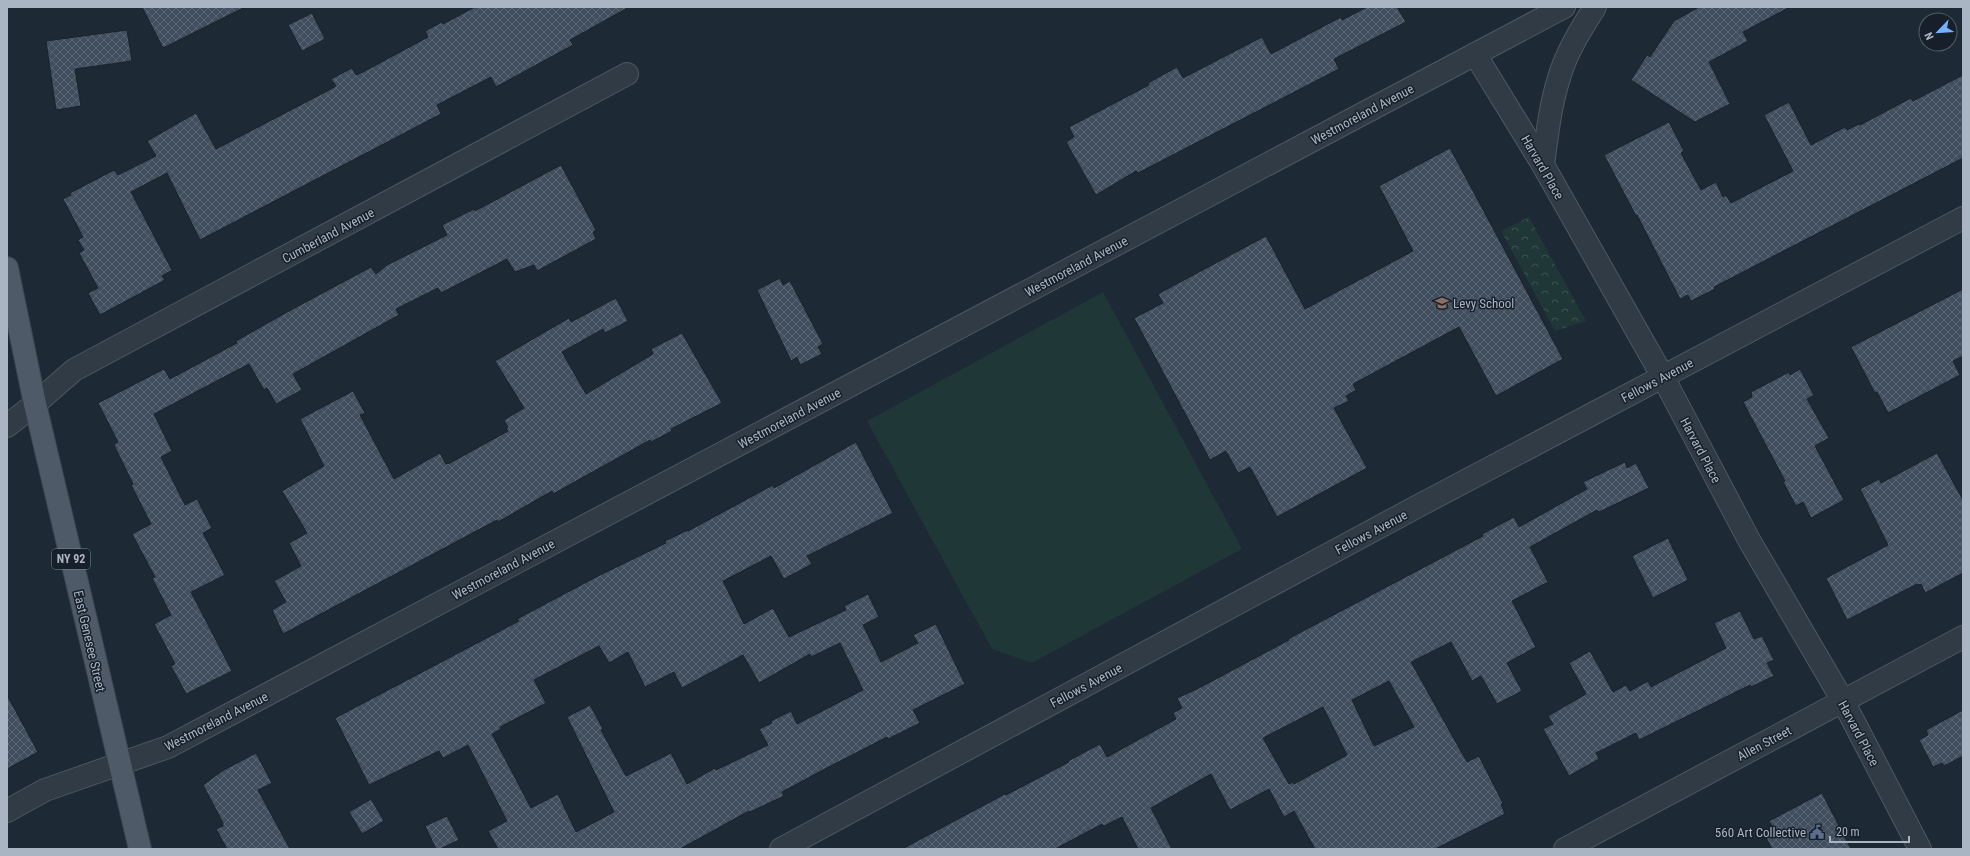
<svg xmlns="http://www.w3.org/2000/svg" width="1970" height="856" font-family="'Roboto Condensed',sans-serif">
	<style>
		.forest { fill: url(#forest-crowns) }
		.pitch { fill: #203738 }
		.building { fill: url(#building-cross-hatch); stroke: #19222c; fill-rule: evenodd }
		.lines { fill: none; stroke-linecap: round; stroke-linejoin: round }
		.street-casing { stroke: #4e5864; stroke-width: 24 }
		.primary-casing { stroke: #3a444f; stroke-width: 24 }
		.street { stroke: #313b46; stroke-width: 22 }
		.primary { stroke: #4e5a67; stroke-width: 22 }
		.labels { text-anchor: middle; stroke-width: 3; stroke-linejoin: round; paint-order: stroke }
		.shield { fill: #17202a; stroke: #7e8896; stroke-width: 1 }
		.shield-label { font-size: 12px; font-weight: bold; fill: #aab5c4 }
		.street-label { font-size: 13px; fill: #aab5c4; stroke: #17202a }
		.poi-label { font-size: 13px; fill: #aab5c4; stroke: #17202a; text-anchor: start }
	</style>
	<defs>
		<pattern id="forest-crowns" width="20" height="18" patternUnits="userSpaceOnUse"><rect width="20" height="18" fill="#203738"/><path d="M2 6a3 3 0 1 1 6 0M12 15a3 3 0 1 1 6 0" fill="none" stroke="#3e5253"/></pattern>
		<pattern id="building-cross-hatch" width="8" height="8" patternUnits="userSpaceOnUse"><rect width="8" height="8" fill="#404e5e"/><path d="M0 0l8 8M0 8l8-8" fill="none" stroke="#596573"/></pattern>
	</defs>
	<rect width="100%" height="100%" fill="#1d2935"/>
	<polygon class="forest" points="1529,217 1586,321 1555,331 1501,231"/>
	<polygon class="pitch" points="1103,292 1242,549 1032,663 992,649 867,421"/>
	<g class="building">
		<polygon points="142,7 245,7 163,48"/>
		<polygon points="475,7 629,7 570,40 573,45 527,70 496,87 491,77 437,105 441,114 200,240 167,173 131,192 172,270 162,276 165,280 100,315 88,293 98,288 79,253 84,250 78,240 83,237 63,199 71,195 70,193 114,170 118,175 156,156 147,141 196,113 216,149 331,89 336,86 331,79 352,68 356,75 363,72 428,37 425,31 442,22 443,24"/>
		<polygon points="1367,7 1397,7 1406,22 1334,59 1339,69 1138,173 1136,171 1096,195 1066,142 1074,137 1069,127 1149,85 1148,83 1177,67 1183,78 1262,37 1271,54 1341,17 1342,20"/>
		<polygon points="1699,7 1790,7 1743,32 1748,41 1709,62 1730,104 1695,122 1631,80 1647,55 1650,57 1674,21"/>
		<polygon points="312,13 325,39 302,51 288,25"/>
		<polygon points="127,30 132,61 75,69 81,106 56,110 46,41"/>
		<polygon points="1950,31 1956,41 1936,52 1931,44 1950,44"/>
		<polygon points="1963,75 1963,158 1714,287 1715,289 1691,301 1688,295 1680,299 1637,215 1636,216 1604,155 1669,122 1684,151 1681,153 1701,190 1716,182 1723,197 1726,195 1731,203 1793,171 1764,115 1789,102 1811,145 1845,127 1847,130 1859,124 1860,125 1911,98 1913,101"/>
		<polygon points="1450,148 1563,359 1496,396 1459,327 1353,384 1356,390 1346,396 1349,401 1334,408 1367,468 1277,517 1250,467 1238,473 1226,451 1210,460 1134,318 1163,303 1158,294 1266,236 1305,309 1413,251 1379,186"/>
		<polygon points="561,165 596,230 593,232 596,239 537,271 534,265 515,272 507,259 441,293 438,288 396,309 399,315 293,374 302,390 276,404 267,388 264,390 249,364 154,414 172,451 161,457 185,505 197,499 212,528 203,533 225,575 191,592 232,671 186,694 171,666 175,664 154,624 171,615 152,578 155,577 132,534 151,524 131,485 133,484 114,445 118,442 98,403 164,369 170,379 237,343 236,341 289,311 371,267 376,274 387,265 447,235 442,225 474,209 475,211"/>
		<polygon points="780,278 783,285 790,281 823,344 818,347 822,354 800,365 797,357 791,361 757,290"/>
		<polygon points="1963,289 1963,356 1953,361 1960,375 1888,413 1877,392 1875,393 1851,347"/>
		<polygon points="616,298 628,321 605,333 603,329 562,352 586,394 653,354 651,349 682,333 722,403 671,429 672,431 651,442 650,440 553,494 552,491 498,522 497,520 283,634 272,610 286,602 274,581 301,566 289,543 307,533 282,491 324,466 300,419 353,391 365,413 360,415 394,479 440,453 446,464 450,463 508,431 506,429 508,428 504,420 524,408 495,361 569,318 571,322"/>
		<polygon points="1800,369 1814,395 1807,399 1829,438 1815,446 1844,500 1811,518 1803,502 1796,506 1783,482 1785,481 1743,402 1752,397 1751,392 1789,372 1790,375"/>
		<path d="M856,442L893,513L807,556L812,564L784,579L771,556L723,581L744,624L773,608L789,637L846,610L844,606L868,594L879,617L863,625L881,662L918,643L913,635L936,624L965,684L913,710L920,723L888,739L887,737L821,771L782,792L784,796L750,812L749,811L680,849H498L488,831L507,821L468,745L443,758L439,751L369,785L335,718L519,621L517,619L598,576L666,543L665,541L688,530V531L773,485L774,488ZM840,643L863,690L797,724L791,711L771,721L772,723L759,729L768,745L716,770L715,768L687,784L671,753L626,776L601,730L603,729L590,705L567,717L614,812L576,832L558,794L531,808L492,734L501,729L500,727L546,703L534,680L599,646L609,663L628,652L645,687L674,672L682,688L743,655L759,683L810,654L811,657Z"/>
		<polygon points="1937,453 1963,500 1963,573 1925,593 1921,584 1918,585 1917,584 1847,620 1826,578 1888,545 1860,489 1879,479 1881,483"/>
		<path d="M1625,462L1627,468L1636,463L1649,488L1599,512L1597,510L1530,547L1548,582L1512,601L1536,647L1507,663L1522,691L1497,704L1481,676L1472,681L1451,642L1411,662L1467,762L1479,756L1503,803L1501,804L1505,814L1435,849H1315L1294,811L1284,817L1269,789L1230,810L1211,774L1151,808L1172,849H1138L1122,817L1104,826L1102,824L1055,849H902L1005,794L1006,795L1069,762L1068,761L1100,744L1107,757L1176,719L1173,713L1182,708L1177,698L1197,689L1289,640L1288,639L1483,536L1482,534L1514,517L1519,527L1587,489L1583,482ZM1389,681L1414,727L1374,746L1352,700ZM1323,707L1347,755L1294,784L1293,782L1289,784L1263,738Z"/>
		<polygon points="1668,538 1688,580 1653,598 1632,556"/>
		<polygon points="1740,611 1754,639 1762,636 1774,660 1767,663 1774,676 1751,687 1750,685 1639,740 1636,733 1596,753 1599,759 1569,776 1543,729 1553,724 1548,716 1586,694 1569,663 1590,651 1613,692 1626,685 1630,691 1648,681 1651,687 1726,648 1714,623"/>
		<polygon points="7,695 38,752 7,769"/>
		<polygon points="1963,710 1963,756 1944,766 1942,763 1933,767 1919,740 1928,735 1926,730"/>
		<polygon points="256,753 272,783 258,790 290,849 227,849 216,829 223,826 223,823 203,785 222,771"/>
		<polygon points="1822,793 1851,849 1772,849 1764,834 1774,829 1769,821"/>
		<polygon points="371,799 384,821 362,834 349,812"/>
		<polygon points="447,816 459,840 440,849 436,849 425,826"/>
	</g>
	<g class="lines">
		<defs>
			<g id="street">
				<polyline points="1475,54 1543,165 1663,377 1749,540 1843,701 1920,849"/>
				<path d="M1543,165C1547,136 1550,106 1559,78C1566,53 1581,29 1595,7"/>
				<polyline points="7,426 35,404 74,370 627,74"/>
				<polyline points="7,811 45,790 168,747 1564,7"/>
				<polyline points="781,849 1422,504 1963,218"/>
				<polyline points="1565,849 1963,637"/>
			</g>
			<polyline id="primary" points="7,268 35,404 140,849"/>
		</defs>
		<use href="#street" class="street-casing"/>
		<use href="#primary" class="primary-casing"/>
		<use href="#street" class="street"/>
		<use href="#primary" class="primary"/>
	</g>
	<defs>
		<symbol id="school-bare" viewBox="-9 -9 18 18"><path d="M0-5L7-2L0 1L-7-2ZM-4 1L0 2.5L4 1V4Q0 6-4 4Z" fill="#8d6e63" stroke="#17202a" stroke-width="2.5" paint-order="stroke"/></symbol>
		<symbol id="civic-bare" viewBox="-9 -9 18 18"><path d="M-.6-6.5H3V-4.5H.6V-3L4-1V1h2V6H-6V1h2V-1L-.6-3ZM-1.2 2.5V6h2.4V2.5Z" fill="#5c6f8a" stroke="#17202a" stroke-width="2.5" paint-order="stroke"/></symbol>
	</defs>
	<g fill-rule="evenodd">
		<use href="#school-bare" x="1432" y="293" width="20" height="20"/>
		<use href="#civic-bare" x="1807" y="822" width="20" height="20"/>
	</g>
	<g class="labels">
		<rect class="shield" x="52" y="549" width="38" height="20" rx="3"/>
		<g class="shield-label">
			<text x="71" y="563">NY 92</text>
		</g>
		<g class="street-label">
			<text transform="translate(1362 114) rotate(-28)" y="5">Westmoreland Avenue</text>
			<text transform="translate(1543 167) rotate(60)" y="5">Harvard Place</text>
			<text transform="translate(328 235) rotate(-28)" y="5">Cumberland Avenue</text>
			<text transform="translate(1076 266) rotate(-28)" y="5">Westmoreland Avenue</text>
			<text transform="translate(1657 380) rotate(-28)" y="5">Fellows Avenue</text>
			<text transform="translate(789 418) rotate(-28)" y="5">Westmoreland Avenue</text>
			<text transform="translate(1701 450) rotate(62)" y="5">Harvard Place</text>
			<text transform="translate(1371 532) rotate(-28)" y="5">Fellows Avenue</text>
			<text transform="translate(503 569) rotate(-28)" y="5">Westmoreland Avenue</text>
			<text transform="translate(90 641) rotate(77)" y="5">East Genesee Street</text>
			<text transform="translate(1086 685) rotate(-28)" y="5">Fellows Avenue</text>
			<text transform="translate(216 721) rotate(-27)" y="5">Westmoreland Avenue</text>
			<text transform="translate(1859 733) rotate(62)" y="5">Harvard Place</text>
			<text transform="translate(1764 743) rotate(-28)" y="5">Allen Street</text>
		</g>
		<g class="poi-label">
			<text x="1453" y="308">Levy School</text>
			<text x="1806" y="837" text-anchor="end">560 Art Collective</text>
		</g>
	</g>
	<rect width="1970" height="856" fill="none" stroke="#aab5c4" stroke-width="16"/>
	<g transform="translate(1938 32) rotate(245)"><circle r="19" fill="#17202a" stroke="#525c68"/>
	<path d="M0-3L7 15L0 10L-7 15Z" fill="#76b1fd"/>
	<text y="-6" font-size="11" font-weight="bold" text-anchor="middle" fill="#aab5c4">N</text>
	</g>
	<path d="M1830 836v6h79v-6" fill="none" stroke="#aab5c4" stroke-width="2"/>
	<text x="1836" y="836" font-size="12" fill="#aab5c4" stroke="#17202a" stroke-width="3" paint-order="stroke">20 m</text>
</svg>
